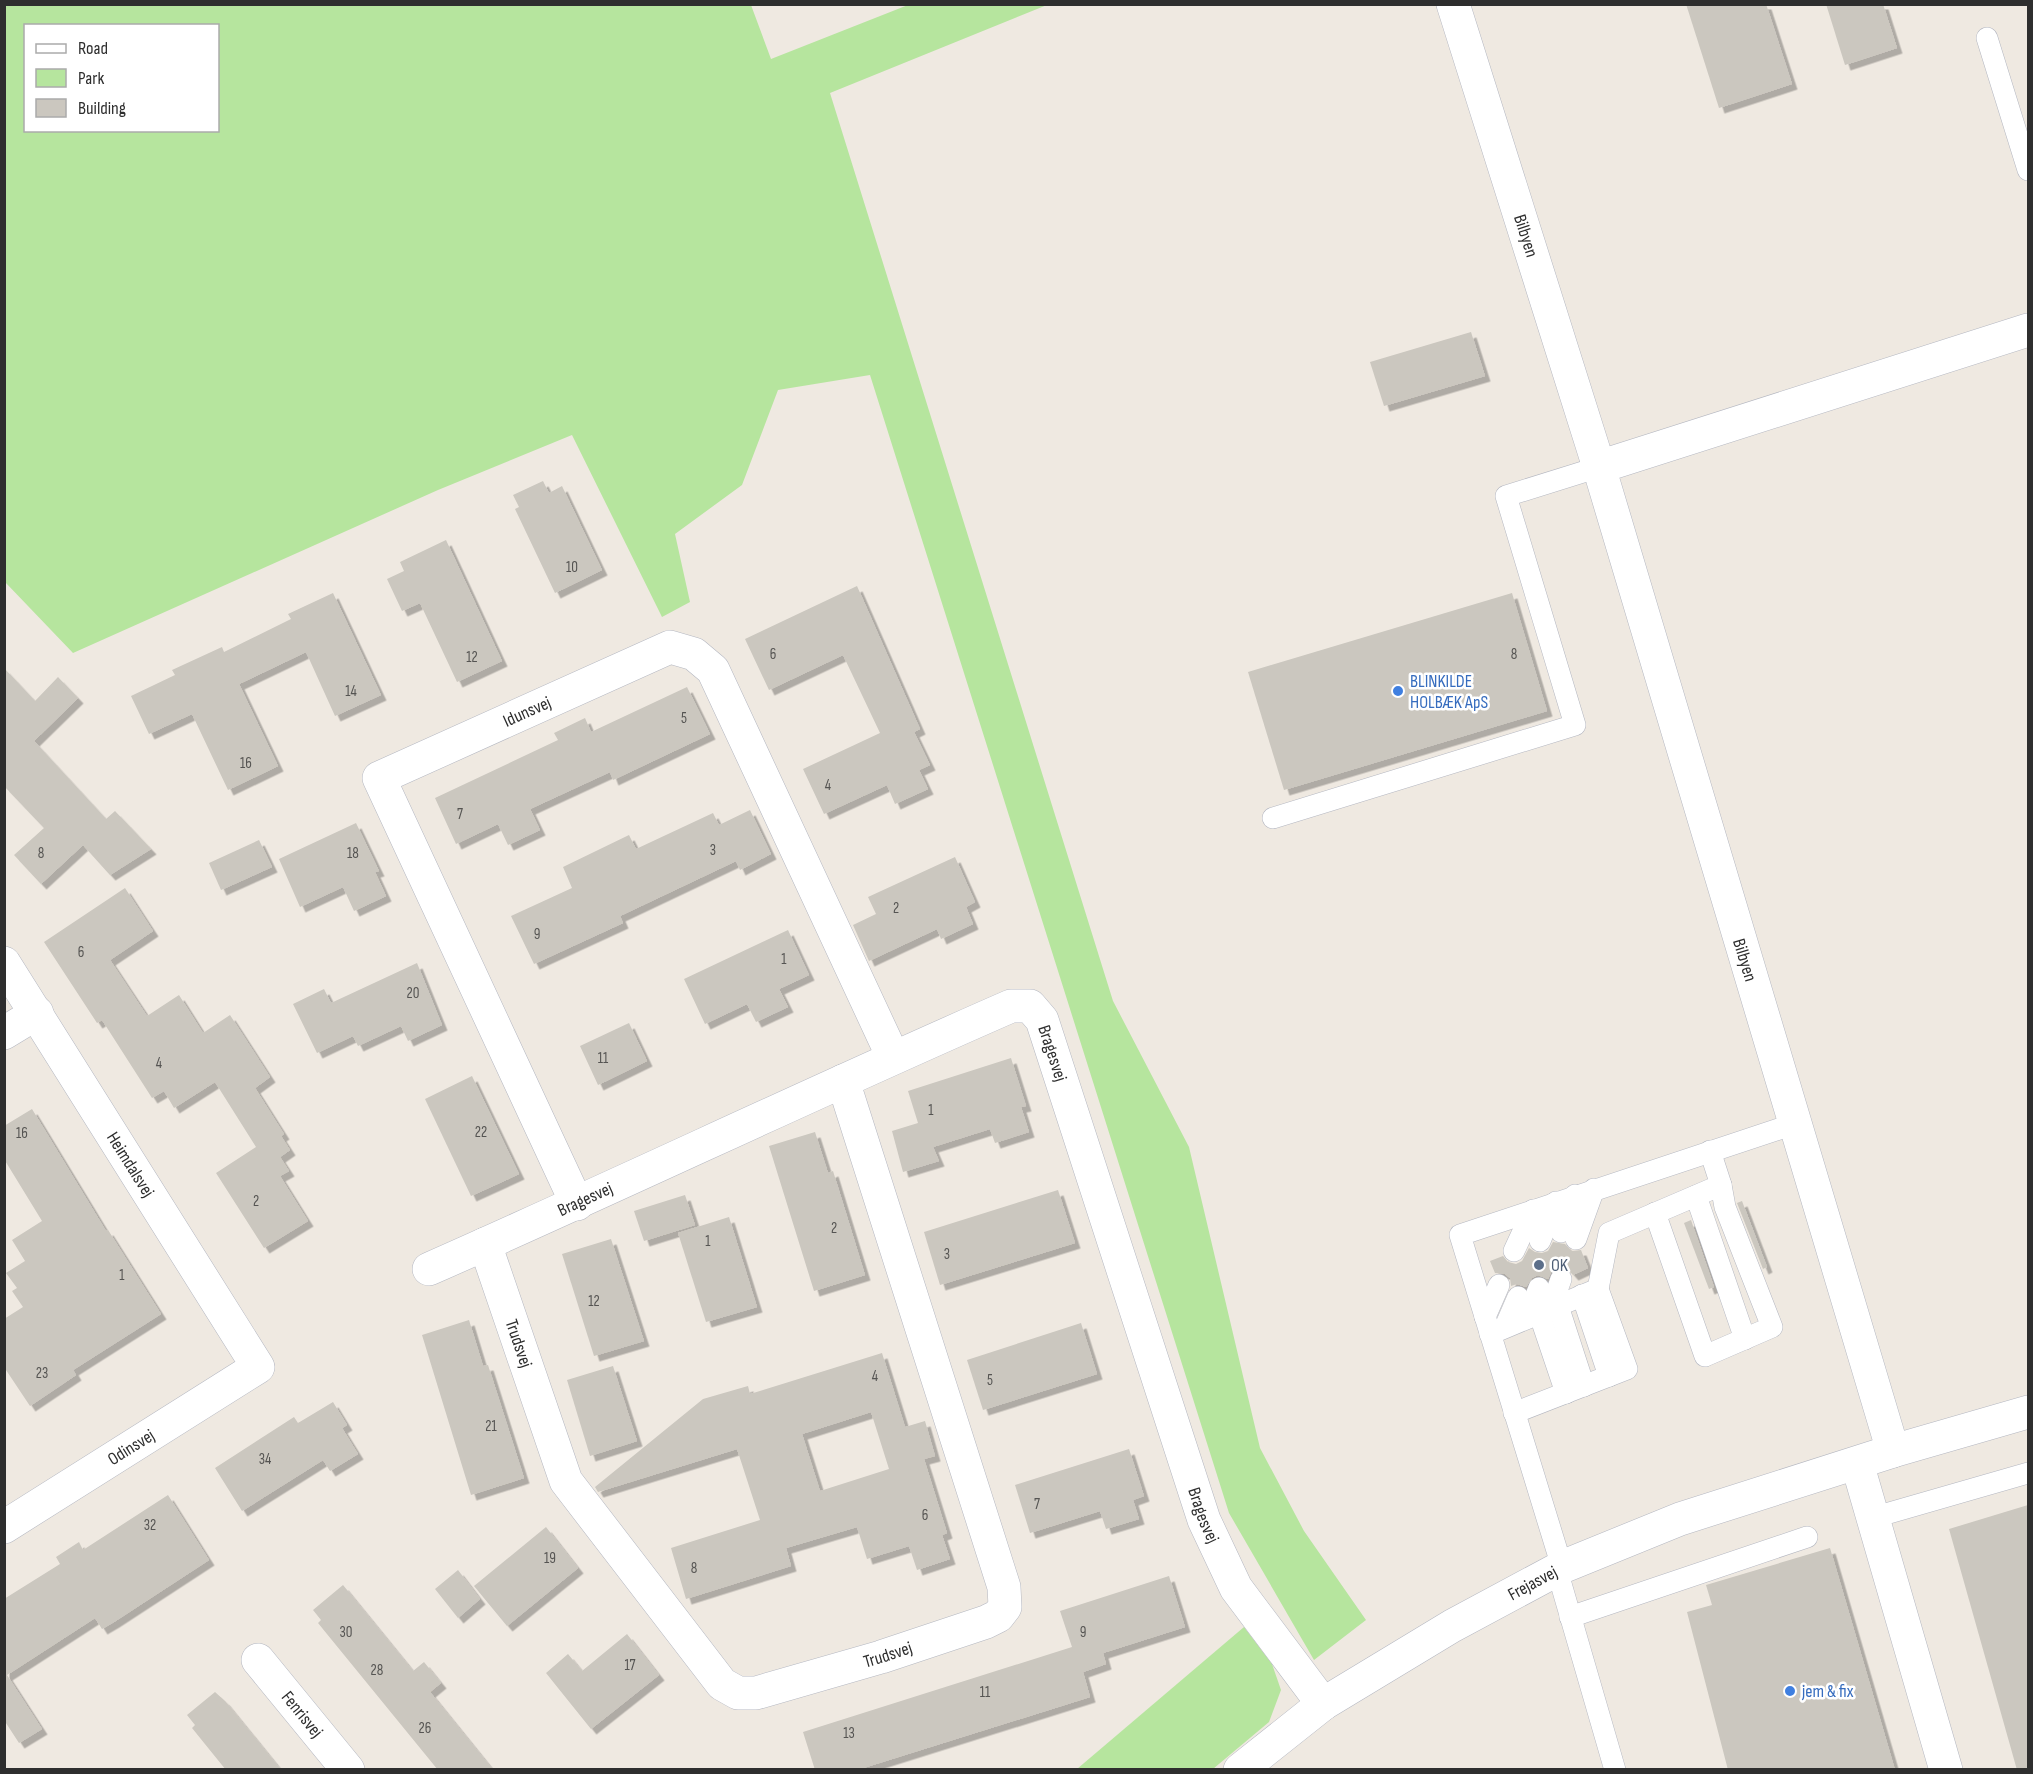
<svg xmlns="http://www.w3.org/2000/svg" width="2033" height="1774" font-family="'Sofia Sans Condensed',sans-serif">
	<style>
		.green { fill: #b6e59e; fill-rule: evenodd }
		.building { fill: #cbc7bf; fill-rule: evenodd; filter: url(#shadow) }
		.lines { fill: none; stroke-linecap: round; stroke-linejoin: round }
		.lane-casing { stroke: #b4b7c1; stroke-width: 22 }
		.street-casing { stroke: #b4b7c1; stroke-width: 34 }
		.secondary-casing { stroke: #b4b7c1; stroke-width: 34 }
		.lane { stroke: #fff; stroke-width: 21 }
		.street { stroke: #fff; stroke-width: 33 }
		.secondary { stroke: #fff; stroke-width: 33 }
		.shop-dot { fill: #3f7fe0; stroke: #fff; stroke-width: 2 }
		.service-dot { fill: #5c6f8a; stroke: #fff; stroke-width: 2 }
		.labels { text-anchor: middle; stroke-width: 5; stroke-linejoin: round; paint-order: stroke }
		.number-label { font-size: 15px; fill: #555452 }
		.street-label { font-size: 18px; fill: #2e2e2e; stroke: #fff }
		.shop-label { font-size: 18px; fill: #366cbe; stroke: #fff; text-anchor: start }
		.service-label { font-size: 18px; fill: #4e5e75; stroke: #fff; text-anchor: start }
	</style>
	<defs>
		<filter id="shadow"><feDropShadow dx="5.5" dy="5.5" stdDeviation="0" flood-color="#0004"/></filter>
	</defs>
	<rect width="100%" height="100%" fill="#efe9e1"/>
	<g class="green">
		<path d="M5,4L751,5L771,59L908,5H1047L830,93L1113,1001L1189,1147L1260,1448L1304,1531L1366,1620L1314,1660L1229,1513L870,375L778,390L742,485L675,534L690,602L662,617L572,435L438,490L73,653L5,582ZM26,26H218V130H26Z"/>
		<polygon points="1244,1627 1272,1664 1281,1690 1269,1722 1213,1769 1077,1769"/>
	</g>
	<g class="building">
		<polygon points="1686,4 1766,4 1792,84 1719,108"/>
		<polygon points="1826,4 1883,4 1897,48 1845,65"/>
		<polygon points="1471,332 1485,376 1384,406 1370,362"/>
		<polygon points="543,481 549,493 562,486 602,570 555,593 515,509 519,507 513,495"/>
		<polygon points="446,540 502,661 457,682 420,603 402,611 387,579 404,571 400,562"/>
		<polygon points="857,586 920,729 914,732 930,765 919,770 928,789 895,804 887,785 824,814 803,769 880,733 843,655 769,690 745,639"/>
		<polygon points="333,593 381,695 335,716 306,652 239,684 278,766 228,790 192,714 149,734 131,696 175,675 172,670 222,647 224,652 291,619 288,614"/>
		<polygon points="1512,593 1547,711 1284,790 1248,672"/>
		<polygon points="4,668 35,701 58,677 78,698 34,741 106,819 115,811 151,849 110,875 83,845 41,884 14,855 44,828 4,786"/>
		<polygon points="687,687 710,734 613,780 610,772 530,809 540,830 508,845 498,824 456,844 435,798 558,740 554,733 585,718 591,732"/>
		<polygon points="750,810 771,854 740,870 736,861 620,916 623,923 534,964 511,916 572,888 563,867 629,835 636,849 713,813 719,825"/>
		<polygon points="356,823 379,871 375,872 386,896 354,911 343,887 300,907 279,859"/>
		<polygon points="259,840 272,867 221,890 209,863"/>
		<polygon points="955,857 975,902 966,907 973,924 941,939 937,929 869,961 853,925 876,914 868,897"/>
		<polygon points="125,888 153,931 110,960 147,1016 179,995 203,1033 230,1015 270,1077 255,1088 284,1134 281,1136 290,1150 280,1157 289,1171 280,1176 308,1221 264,1248 216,1173 256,1147 215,1082 174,1108 164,1091 152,1098 102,1020 97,1023 44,942"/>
		<polygon points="788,930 809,975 779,989 788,1007 756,1022 747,1004 705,1024 684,979"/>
		<polygon points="417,963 442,1025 408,1041 401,1026 358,1046 353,1036 317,1053 293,1004 324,989 331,1003"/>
		<polygon points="629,1023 647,1061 598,1085 580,1046"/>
		<polygon points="1011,1058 1026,1106 1021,1107 1029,1132 995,1143 990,1129 933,1147 939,1161 903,1172 892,1131 918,1123 908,1091"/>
		<polygon points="472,1076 519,1174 471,1196 425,1099"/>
		<polygon points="32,1109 106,1231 108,1230 161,1314 73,1370 76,1375 30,1406 4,1367 4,1319 23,1307 12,1291 17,1288 6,1273 25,1261 12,1240 42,1221 4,1159 4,1126"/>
		<polygon points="815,1132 828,1173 833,1171 865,1275 814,1291 769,1146"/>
		<polygon points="1058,1190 1075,1243 940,1285 924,1232"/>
		<polygon points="685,1195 695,1225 644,1241 634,1211"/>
		<polygon points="1742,1201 1767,1267 1763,1269 1737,1203"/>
		<polygon points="729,1217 757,1307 706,1322 678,1233"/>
		<polygon points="1691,1220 1714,1287 1709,1289 1684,1223"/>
		<polygon points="611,1239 644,1341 594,1356 562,1254"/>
		<polygon points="1553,1242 1565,1244 1572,1251 1581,1250 1588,1268 1573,1275 1566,1267 1558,1267 1552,1270 1548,1279 1538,1275 1532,1278 1526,1287 1517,1284 1511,1286 1510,1278 1505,1274 1495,1273 1490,1261 1503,1256 1508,1262 1516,1264 1522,1261 1529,1248 1535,1252 1542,1253 1548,1251"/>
		<polygon points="469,1320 483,1366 488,1365 524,1478 471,1495 422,1335"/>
		<polygon points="1081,1323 1097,1374 983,1410 967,1360"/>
		<path d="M882,1353L905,1427L925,1421L935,1456L924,1459L947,1533L942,1535L950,1559L917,1570L909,1546L867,1559L857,1527L786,1548L791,1566L686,1599L671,1548L760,1520L737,1449L598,1492L595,1487L703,1399L748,1386L750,1394ZM871,1412L889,1469L820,1491L802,1434Z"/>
		<polygon points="613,1366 637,1441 590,1456 567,1380"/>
		<polygon points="333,1402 347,1425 342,1428 358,1454 330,1471 323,1460 242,1511 215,1468 294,1417 298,1423"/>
		<polygon points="1129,1449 1144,1496 1133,1500 1139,1519 1106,1529 1100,1511 1030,1533 1015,1485"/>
		<polygon points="168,1495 209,1560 114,1622 102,1629 95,1618 7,1675 42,1729 19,1743 4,1720 4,1599 60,1564 56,1557 79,1542 83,1550"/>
		<polygon points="2028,1505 2028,1770 2017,1770 1949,1529"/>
		<polygon points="546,1527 578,1568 507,1626 474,1586"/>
		<polygon points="1830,1548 1895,1770 1728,1770 1687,1612 1712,1605 1706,1585"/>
		<polygon points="458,1570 480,1599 458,1618 435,1589"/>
		<polygon points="1169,1576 1185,1627 1103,1653 1106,1664 1083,1672 1090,1697 857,1770 815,1770 803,1732 1072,1647 1060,1611"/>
		<polygon points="343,1585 413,1671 424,1662 441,1683 430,1692 493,1770 438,1770 318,1623 321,1620 313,1610"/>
		<polygon points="627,1634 659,1675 591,1729 546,1673 568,1654 582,1671"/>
		<polygon points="215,1692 225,1701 281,1770 226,1770 192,1728 195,1725 187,1715"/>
	</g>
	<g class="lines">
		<defs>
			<g id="lane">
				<polyline points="1987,38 2028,170"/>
				<polyline points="1273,818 1575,725 1506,496 1599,467"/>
				<polyline points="1696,1196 1745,1339"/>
				<polyline points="1655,1213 1705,1356 1772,1327 1725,1207 1721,1185"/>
				<polyline points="1561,1232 1575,1195"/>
				<polyline points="1576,1239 1594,1189"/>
				<polyline points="1540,1241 1556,1202"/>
				<polyline points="1514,1251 1533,1210"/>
				<polyline points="1582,1295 1609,1376"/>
				<polyline points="1558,1306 1584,1386"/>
				<polyline points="1551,1308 1561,1279"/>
				<polyline points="1539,1313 1566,1393"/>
				<polyline points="1485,1317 1499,1285"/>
				<polyline points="1527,1318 1539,1288"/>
				<polyline points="1505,1327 1518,1297"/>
				<polyline points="1490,1334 1598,1289 1609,1233 1721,1185 1710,1151"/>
				<polyline points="1514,1413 1627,1369 1598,1289"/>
				<polyline points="1875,1517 2028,1473"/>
				<polyline points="1562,1567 1460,1235 1794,1124"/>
				<polyline points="1557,1570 1615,1770"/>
				<polyline points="1570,1617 1807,1537"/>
			</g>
			<g id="street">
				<path id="s1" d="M1453,4L1599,467"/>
				<path id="s2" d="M4,963L258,1367L4,1527"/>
				<polyline points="4,1033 37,1013"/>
				<path id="s3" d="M577,1204L379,778L670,647L694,654L713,670L893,1057"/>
				<path id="s4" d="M485,1244L566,1481L722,1684L738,1693H756L881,1657L986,1622L998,1616L1005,1607L1004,1587L843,1081"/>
				<path id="s5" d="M429,1269C624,1183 816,1091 1011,1006H1030L1042,1020L1204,1520L1236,1588L1323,1704"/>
				<polyline points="1893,1451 1599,467 2028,330"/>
				<polyline points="1857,1463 1946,1770"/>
				<path id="s6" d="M258,1660L348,1770"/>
			</g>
			<g id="secondary">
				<path id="s7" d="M1240,1770L1323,1704L1452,1626L1562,1567L1680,1519L1893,1451L2028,1412"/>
			</g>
		</defs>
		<use href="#lane" class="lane-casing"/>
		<use href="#street" class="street-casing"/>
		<use href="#secondary" class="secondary-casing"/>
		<use href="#lane" class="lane"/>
		<use href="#street" class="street"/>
		<use href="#secondary" class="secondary"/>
	</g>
	<g class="shop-dot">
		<circle cx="1398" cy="691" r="6"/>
		<circle cx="1790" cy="1691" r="6"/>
	</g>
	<circle class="service-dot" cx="1539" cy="1265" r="6"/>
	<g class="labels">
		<g class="number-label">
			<text x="572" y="572">10</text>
			<text x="773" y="659">6</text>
			<text x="1514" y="659">8</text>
			<text x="472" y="662">12</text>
			<text x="351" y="696">14</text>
			<text x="684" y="723">5</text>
			<text x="246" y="768">16</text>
			<text x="828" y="790">4</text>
			<text x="460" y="819">7</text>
			<text x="713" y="855">3</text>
			<text x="41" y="858">8</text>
			<text x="353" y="858">18</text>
			<text x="896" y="913">2</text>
			<text x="537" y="939">9</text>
			<text x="81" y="957">6</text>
			<text x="784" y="964">1</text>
			<text x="413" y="998">20</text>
			<text x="603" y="1063">11</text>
			<text x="159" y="1068">4</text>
			<text x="931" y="1115">1</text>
			<text x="481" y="1137">22</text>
			<text x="22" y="1138">16</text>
			<text x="256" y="1206">2</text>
			<text x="834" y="1233">2</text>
			<text x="708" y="1246">1</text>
			<text x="947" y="1259">3</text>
			<text x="122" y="1280">1</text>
			<text x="594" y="1306">12</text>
			<text x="42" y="1378">23</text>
			<text x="875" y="1381">4</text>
			<text x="990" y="1385">5</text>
			<text x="491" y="1431">21</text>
			<text x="265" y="1464">34</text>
			<text x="1037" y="1509">7</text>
			<text x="925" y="1520">6</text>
			<text x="150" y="1530">32</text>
			<text x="550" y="1563">19</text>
			<text x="694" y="1573">8</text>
			<text x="346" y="1637">30</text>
			<text x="1083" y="1637">9</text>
			<text x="630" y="1670">17</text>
			<text x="377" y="1675">28</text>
			<text x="985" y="1697">11</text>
			<text x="425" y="1733">26</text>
			<text x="849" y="1738">13</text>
		</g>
		<g class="street-label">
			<text dy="6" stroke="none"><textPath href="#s1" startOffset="243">Bilbyen</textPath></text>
			<text dy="6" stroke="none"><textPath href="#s3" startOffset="632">Idunsvej</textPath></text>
			<text transform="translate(1745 960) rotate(73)" y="6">Bilbyen</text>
			<text dy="6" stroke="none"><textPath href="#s5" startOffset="711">Bragesvej</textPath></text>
			<text dy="6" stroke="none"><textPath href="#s2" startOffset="238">Heimdalsvej</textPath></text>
			<text dy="6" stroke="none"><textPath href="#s5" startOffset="171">Bragesvej</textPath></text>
			<text dy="6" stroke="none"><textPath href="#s4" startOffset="105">Trudsvej</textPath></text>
			<text transform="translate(131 1447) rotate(-32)" y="6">Odinsvej</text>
			<text dy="6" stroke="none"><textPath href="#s5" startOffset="1197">Bragesvej</textPath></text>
			<text dy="6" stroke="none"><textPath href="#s7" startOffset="348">Frejasvej</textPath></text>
			<text dy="6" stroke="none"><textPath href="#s4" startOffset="680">Trudsvej</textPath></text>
			<text dy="6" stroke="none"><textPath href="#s6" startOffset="70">Fenrisvej</textPath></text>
		</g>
		<g class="shop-label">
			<text x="1410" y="687">BLINKILDE<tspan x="1410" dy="21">HOLBÆK ApS</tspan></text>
			<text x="1802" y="1697">jem &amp; fix</text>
		</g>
		<g class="service-label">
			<text x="1551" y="1271">OK</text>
		</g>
	</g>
	<rect width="2033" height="1774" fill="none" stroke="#2e2e2e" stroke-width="12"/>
	<rect x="24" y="24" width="195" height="108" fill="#ffffff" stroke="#ababab" stroke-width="1.5"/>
	<rect x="36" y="44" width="30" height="9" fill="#ffffff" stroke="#ababab" stroke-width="1.5"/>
	<text x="78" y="54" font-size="18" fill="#2e2e2e">Road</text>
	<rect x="36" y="69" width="30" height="18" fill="#b6e59e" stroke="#ababab" stroke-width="1.5"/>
	<text x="78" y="84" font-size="18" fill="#2e2e2e">Park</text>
	<rect x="36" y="99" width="30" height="18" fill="#cbc7bf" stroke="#ababab" stroke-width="1.5"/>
	<text x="78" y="114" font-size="18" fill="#2e2e2e">Building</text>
</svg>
